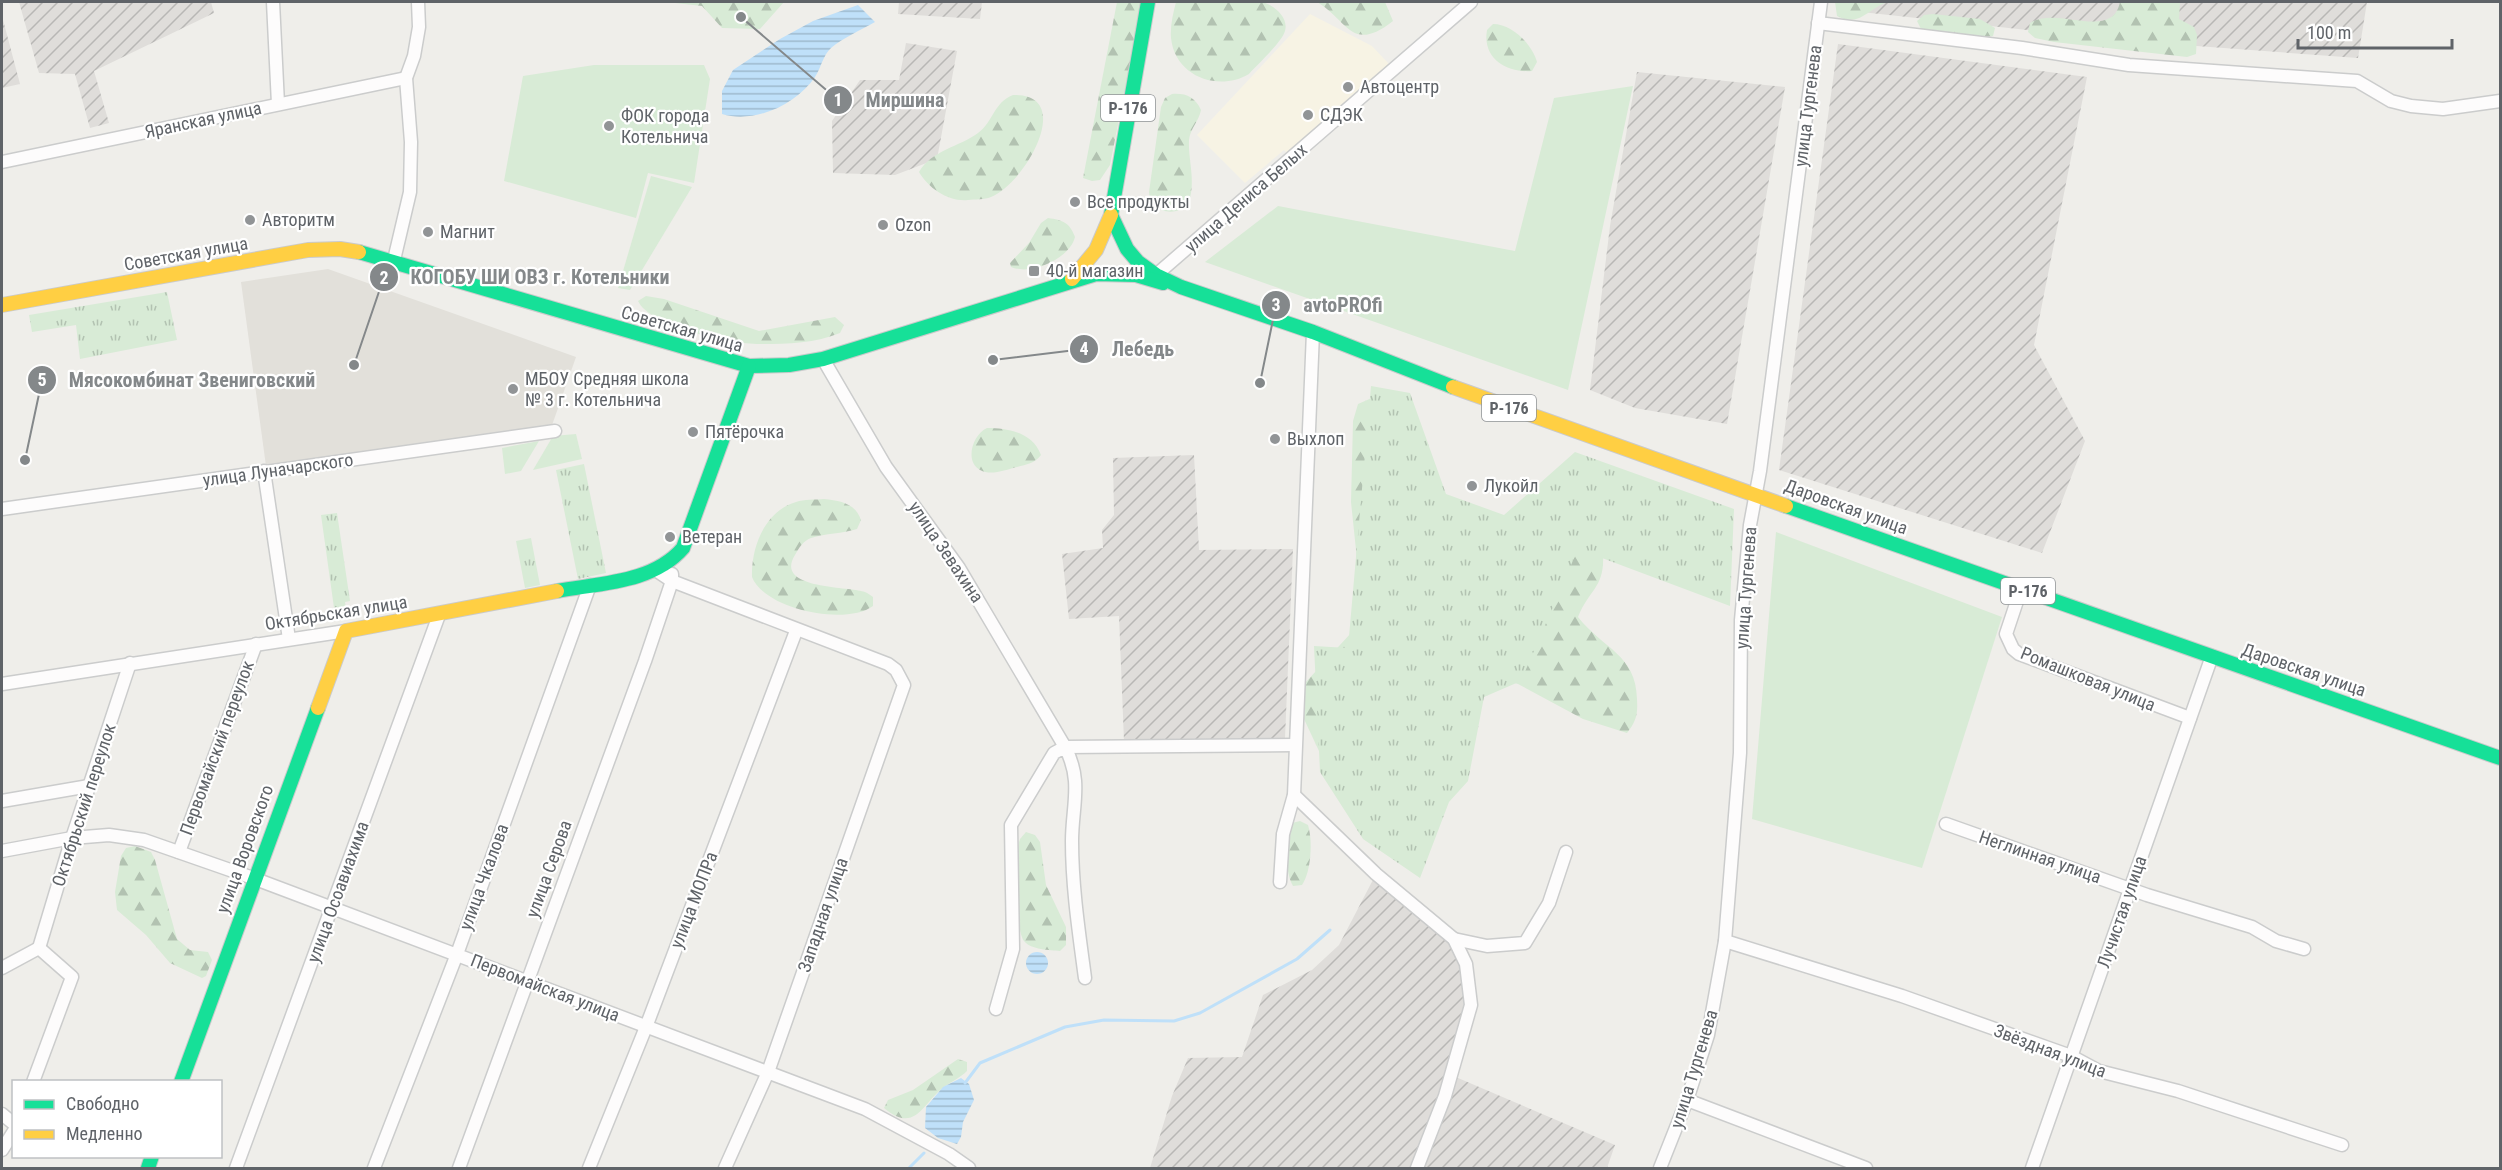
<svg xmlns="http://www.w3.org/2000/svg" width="2502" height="1170" font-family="'Roboto Condensed',sans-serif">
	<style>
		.commercial { fill: #f7f3e4 }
		.industrial { fill: url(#industrial-furrows) }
		.education { fill: #e2e0da }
		.grass { fill: #d8ebd6 }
		.forest { fill: url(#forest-firs) }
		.park { fill: url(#park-tufts) }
		.water { fill: url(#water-rules) }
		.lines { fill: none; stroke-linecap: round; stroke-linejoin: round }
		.stream { stroke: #bfe0f9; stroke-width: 3 }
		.street-casing { stroke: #cbcccc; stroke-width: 15 }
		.fast-casing { stroke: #cacacb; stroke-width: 16 }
		.slow-casing { stroke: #cacacb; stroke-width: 16 }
		.street { stroke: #fdfcfc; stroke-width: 12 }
		.fast { stroke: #16e098; stroke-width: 14 }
		.slow { stroke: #ffcf43; stroke-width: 14 }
		.poi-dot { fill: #919496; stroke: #fff; stroke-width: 2 }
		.labels { text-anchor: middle; stroke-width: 4.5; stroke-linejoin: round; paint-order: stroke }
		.shield { fill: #fff; stroke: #8f9295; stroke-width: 1.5 }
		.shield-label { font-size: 16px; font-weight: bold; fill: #5f6368 }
		.poi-label { font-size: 18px; fill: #5f6368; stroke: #fff; text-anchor: start }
		.street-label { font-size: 18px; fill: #5f6368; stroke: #fff }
		.leader { fill: none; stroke: #84888a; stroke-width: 2 }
		.callout-dot { fill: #84888a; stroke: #fff; stroke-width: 2 }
		.mark-label { font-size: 18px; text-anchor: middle; font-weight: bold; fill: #fff }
		.callout-label { font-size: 20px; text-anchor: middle; font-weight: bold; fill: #84888a; stroke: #fff; stroke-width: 4.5; stroke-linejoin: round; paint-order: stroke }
	</style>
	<defs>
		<pattern id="industrial-furrows" width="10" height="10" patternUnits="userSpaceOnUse" patternTransform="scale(1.5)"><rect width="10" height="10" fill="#dfddda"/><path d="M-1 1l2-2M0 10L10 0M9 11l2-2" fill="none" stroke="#b8b7b5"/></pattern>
		<pattern id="forest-firs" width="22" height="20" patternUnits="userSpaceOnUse" patternTransform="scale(1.5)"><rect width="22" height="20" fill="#d8ebd6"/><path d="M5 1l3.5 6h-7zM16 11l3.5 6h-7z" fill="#b2c2b1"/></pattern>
		<pattern id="park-tufts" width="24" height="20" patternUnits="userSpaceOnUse" patternTransform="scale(1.5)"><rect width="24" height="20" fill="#d8ebd6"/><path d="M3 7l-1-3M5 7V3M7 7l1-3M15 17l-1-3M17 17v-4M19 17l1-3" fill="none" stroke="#b2c2b1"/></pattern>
		<pattern id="water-rules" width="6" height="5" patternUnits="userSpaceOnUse" patternTransform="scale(1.5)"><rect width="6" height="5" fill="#bfe0f9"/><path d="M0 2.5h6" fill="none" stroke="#9eb9cd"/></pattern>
	</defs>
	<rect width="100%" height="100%" fill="#efeeea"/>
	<polygon class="commercial" points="1310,14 1372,46 1389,64 1289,155 1284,150 1245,183 1197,135"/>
	<g class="industrial">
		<polygon points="19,2 211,2 214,13 94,71 109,123 90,128 75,74 39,73"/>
		<polygon points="899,2 982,2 980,19 898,14"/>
		<polygon points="1844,2 2367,2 2358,58 2129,41 1843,10"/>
		<polygon points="2,16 20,84 2,88"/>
		<polygon points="906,43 957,51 937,159 895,175 833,173 832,121 860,80 899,80"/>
		<polygon points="1838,44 2087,77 2034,345 2085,441 2042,553 1779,470"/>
		<polygon points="1637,72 1785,87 1727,424 1635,408 1590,390 1610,226"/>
		<polygon points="1194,455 1199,550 1293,549 1285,738 1124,741 1119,616 1069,619 1062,554 1103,548 1102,530 1114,515 1113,458"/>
		<polygon points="1376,874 1454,939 1471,1005 1451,1075 1615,1145 1607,1168 1150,1168 1172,1096 1188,1058 1242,1057 1263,995 1312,970 1339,945"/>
	</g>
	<polygon class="education" points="328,269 576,357 551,428 266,466 241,282"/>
	<g class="grass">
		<polygon points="594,65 704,65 710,79 694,183 648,173 636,218 504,181 523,76"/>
		<polygon points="1633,86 1568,390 1205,262 1278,206 1515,251 1554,98"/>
		<polygon points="651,176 692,187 630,290 618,288"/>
		<polygon points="576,434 582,459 533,470 553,436"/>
		<polygon points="539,441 521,471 505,474 502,448"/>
		<polygon points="1776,532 2002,617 1922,868 1752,819"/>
	</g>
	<g class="forest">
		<polygon points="666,2 784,2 760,29 722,28 702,6"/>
		<polygon points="1117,2 1142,2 1110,165 1100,180 1092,181 1083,178"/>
		<path d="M1176,2C1199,1 1239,0 1261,2C1273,4 1289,17 1285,31C1282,42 1258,64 1249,74C1219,92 1175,77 1171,38C1170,26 1173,14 1176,2Z"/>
		<path d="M1317,2H1385L1393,21C1351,54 1348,20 1317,2Z"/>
		<path d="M1835,2H1888C1868,8 1860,28 1837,16Z"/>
		<path d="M2120,2H2180L2179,19L2194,27L2197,35L2196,54L2187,57L2054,42L2035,38L2028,32L2030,23C2056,5 2112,42 2120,2Z"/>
		<polygon points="1933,14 1980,19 1995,28 1993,36 1984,37 1921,29 1917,21 1924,15"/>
		<path d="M1493,24C1512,24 1532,44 1537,62L1532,71C1507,73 1482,59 1487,30Z"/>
		<path d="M1172,94C1186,93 1195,97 1201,110C1199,121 1190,129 1189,140C1188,159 1196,182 1189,201C1183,216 1151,217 1149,192L1161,107L1165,98Z"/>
		<path d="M1013,95C1076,93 1026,183 991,197C984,200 976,199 968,200C949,202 929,189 919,172C932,150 959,147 978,133C993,122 994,102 1013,95Z"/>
		<path d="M1048,218C1063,220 1070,223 1075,237C1070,258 1032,276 1011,267L1010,263L1029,243L1041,223Z"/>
		<path d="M646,296L664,299L759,331L835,317L844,325L840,333C816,343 788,344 762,344C734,345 650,327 638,301Z"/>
		<path d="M1374,397L1430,501L1603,553C1605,588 1590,588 1578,617C1603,649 1636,654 1637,699C1638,715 1636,721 1627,733L1583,719L1518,684L1501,679L1319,751L1304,719L1305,683L1351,633L1361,598L1351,502L1353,421L1358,404Z"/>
		<path d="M987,428C1009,428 1033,433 1041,455C1034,464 1027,464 1017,467C1005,470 991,476 980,470C964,461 973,434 987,428Z"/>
		<path d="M824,499C841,501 855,503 861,520L857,529C842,534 826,533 811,538C803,541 799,548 795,555C773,590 851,586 865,592C868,593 870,595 873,597V606C846,626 765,610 752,577C751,547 765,511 796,502C804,499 815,500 824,499Z"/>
		<path d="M1300,821L1308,825C1313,841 1311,872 1302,885L1293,886C1284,871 1286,840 1292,823Z"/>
		<path d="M1026,832L1035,835L1040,842L1046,885L1066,927V945L1060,951C1050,950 1031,950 1024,941C1015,929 1014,854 1020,839C1021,838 1025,833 1026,832Z"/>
		<polygon points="135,846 151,852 155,860 177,939 190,950 208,952 212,960 206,976 202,978 170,963 146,935 117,910 115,892 121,856 126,848"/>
		<path d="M958,1059L967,1062V1071C960,1078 952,1081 944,1087C923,1102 916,1135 884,1108L888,1100L913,1090Z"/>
	</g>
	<g class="park">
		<polygon points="167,292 177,340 80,359 76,325 32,332 29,315"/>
		<polygon points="1371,386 1410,393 1446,494 1504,515 1575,452 1734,509 1730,606 1578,549 1521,681 1484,697 1468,781 1449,802 1420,878 1363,839 1320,772 1314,646 1348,648"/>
		<polygon points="584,464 606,573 578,579 556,470"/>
		<polygon points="337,513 350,601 345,602 347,613 335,615 321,515"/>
		<polygon points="531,538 540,585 525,588 516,541"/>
	</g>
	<g class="water">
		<path d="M858,5L875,22C861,30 843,38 831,48C823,55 821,68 815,77C796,105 754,124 722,114V91L733,70L780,39L813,21Z"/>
		<circle cx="1037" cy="963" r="11"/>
		<polygon points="961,1078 969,1084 974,1100 963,1122 961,1137 957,1144 938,1138 925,1128 926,1107 943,1087"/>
	</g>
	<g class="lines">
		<g class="stream">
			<polyline points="965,1083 980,1063 1065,1027 1104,1020 1174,1021 1200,1013 1297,959 1330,930"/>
			<polyline points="909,1168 924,1153"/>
		</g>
		<defs>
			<g id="street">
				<polyline points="273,2 278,104"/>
				<polyline points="1818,23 2022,48 2129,65 2357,81 2391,101 2411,106 2443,109 2500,101"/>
				<polyline points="2,162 406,78"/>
				<polyline points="394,260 410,192 411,142 406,78 414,56 419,27 418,2"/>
				<polyline points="1156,275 1471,2"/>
				<polyline points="823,359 886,467 959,568 1065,747 1294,745"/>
				<polyline points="264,471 289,639"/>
				<polyline points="2,509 555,431"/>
				<polyline points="657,571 672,581 888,664 896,670 904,685 768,1072 725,1168"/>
				<polyline points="2021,589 2006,634 2013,649 2019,654 2190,718"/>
				<polyline points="2,684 346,631"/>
				<polyline points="1294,795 1376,874 1454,939 1466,964 1471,1005 1445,1096 1417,1168"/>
				<polyline points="2,801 89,786"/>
				<polyline points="1946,824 2147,895 2252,927 2276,941 2304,949"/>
				<polyline points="2,851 72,838 109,835 144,840 253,878 865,1109 949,1154 969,1168"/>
				<polyline points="179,852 256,644"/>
				<polyline points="1280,882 1283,834 1294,795 1313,332"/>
				<polyline points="1454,939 1487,946 1525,943 1549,903 1566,852"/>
				<polyline points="1725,941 1902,996 2071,1056 2099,1071 2178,1091 2342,1145"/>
				<polyline points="39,948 72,838 130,663"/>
				<polyline points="2,968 39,948"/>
				<path d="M996,1009L1013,949L1011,825L1054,753L1065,747C1083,781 1072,806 1072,841C1072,887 1079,933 1085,978"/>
				<polyline points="33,1082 72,977 39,948"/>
				<polyline points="1687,1100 1866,1168"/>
				<polyline points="2,1114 14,1124"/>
				<polyline points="2,1150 14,1131"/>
				<polyline points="236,1168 439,615"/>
				<polyline points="374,1168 457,954 590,585"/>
				<polyline points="459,1168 645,661 672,581 672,574"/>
				<polyline points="589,1168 646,1027 796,631"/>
				<polyline points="1660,1168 1687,1100 1708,1035 1725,941 1740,753 1741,620 1750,525 1760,471 1821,2"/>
				<polyline points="2032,1168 2212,656"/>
			</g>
			<g id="fast">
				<polyline points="1148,2 1111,215 1127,249 1138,262 1156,275 1181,287 1313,332 1453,387"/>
				<polyline points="359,252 749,366 789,365 823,359 1096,274 1136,275 1163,283"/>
				<polyline points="1786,506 2500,758"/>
				<path d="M557,591C600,583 653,583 683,548L749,366"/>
				<polyline points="181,1082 318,708"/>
				<polyline points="148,1168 152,1156"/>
			</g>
			<g id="slow">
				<polyline points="1072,279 1096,250 1111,215"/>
				<polyline points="2,305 308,250 340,249 359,252"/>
				<polyline points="1453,387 1786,506"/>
				<polyline points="318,708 346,631 557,591"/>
			</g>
		</defs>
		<use href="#street" class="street-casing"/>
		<use href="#fast" class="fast-casing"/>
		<use href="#slow" class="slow-casing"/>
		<use href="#street" class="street"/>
		<use href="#fast" class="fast"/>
		<use href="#slow" class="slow"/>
	</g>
	<g class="poi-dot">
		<circle cx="1348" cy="87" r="6"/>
		<circle cx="1308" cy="115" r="6"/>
		<circle cx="609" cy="126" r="6"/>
		<circle cx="1075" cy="202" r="6"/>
		<circle cx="250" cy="220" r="6"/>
		<circle cx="883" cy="225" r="6"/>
		<circle cx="428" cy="232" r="6"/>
		<rect x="1028" y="265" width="12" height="12" rx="3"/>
		<circle cx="513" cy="389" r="6"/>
		<circle cx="693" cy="432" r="6"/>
		<circle cx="1275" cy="439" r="6"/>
		<circle cx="1472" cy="486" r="6"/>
		<circle cx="670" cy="537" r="6"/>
	</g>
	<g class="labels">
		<g class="shield">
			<rect x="1101" y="95" width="54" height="26" rx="4.5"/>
			<rect x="1482" y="395" width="54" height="26" rx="4.5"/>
			<rect x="2001" y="578" width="54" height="26" rx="4.5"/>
		</g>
		<g class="shield-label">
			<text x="1128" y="114">Р-176</text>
			<text x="1509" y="414">Р-176</text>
			<text x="2028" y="597">Р-176</text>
		</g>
		<g class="poi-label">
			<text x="1360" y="93">Автоцентр</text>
			<text x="1320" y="121">СДЭК</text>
			<text x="621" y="122">ФОК города<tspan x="621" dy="21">Котельнича</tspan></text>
			<text x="1087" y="208">Все продукты</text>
			<text x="262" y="226">Авторитм</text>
			<text x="895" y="231">Ozon</text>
			<text x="440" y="238">Магнит</text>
			<text x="1046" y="277">40-й магазин</text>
			<text x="525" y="385">МБОУ Средняя школа<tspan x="525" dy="21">№ 3 г. Котельнича</tspan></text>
			<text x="705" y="438">Пятёрочка</text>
			<text x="1287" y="445">Выхлоп</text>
			<text x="1484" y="492">Лукойл</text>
			<text x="682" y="543">Ветеран</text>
		</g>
		<g class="street-label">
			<text transform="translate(1808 106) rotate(-83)" y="6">улица Тургенева</text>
			<text transform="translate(203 120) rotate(-12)" y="6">Яранская улица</text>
			<text transform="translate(1246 198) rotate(-41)" y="6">улица Дениса Белых</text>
			<text transform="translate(186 254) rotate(-10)" y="6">Советская улица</text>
			<text transform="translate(682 329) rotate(16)" y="6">Советская улица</text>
			<text transform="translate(278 470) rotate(-8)" y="6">улица Луначарского</text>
			<text transform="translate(1846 507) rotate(20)" y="6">Даровская улица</text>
			<text transform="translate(946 552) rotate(56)" y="6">улица Зевахина</text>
			<text transform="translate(1746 588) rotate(-86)" y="6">улица Тургенева</text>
			<text transform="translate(336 613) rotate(-9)" y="6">Октябрьская улица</text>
			<text transform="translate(2304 670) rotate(19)" y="6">Даровская улица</text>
			<text transform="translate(2088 679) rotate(22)" y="6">Ромашковая улица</text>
			<text transform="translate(217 748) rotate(-70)" y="6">Первомайский переулок</text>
			<text transform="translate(84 805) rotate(-72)" y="6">Октябрьский переулок</text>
			<text transform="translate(245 849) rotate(-70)" y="6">улица Воровского</text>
			<text transform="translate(2040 857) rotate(19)" y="6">Неглинная улица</text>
			<text transform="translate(549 869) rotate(-70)" y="6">улица Серова</text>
			<text transform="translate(484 877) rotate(-70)" y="6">улица Чкалова</text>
			<text transform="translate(338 892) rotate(-70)" y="6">улица Осоавиахима</text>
			<text transform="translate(694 900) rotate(-69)" y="6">улица МОПРа</text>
			<text transform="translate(2122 912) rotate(-71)" y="6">Лучистая улица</text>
			<text transform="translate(823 915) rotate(-71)" y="6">Западная улица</text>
			<text transform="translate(545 988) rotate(21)" y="6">Первомайская улица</text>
			<text transform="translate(2050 1051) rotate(21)" y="6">Звёздная улица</text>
			<text transform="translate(1694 1069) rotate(-73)" y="6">улица Тургенева</text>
		</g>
	</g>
	<path class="leader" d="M741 17L838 100M354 365L384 277M1260 383L1276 305M993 360L1084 349M25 460L42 380"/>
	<g class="callout-dot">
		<circle cx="741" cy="17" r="6"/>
		<circle cx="354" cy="365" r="6"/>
		<circle cx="1260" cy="383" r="6"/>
		<circle cx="993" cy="360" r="6"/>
		<circle cx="25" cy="460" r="6"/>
		<circle cx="838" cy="100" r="15"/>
		<circle cx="384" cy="277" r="15"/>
		<circle cx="1276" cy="305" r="15"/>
		<circle cx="1084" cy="349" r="15"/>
		<circle cx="42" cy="380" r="15"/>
	</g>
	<g class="mark-label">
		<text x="838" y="106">1</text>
		<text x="384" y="284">2</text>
		<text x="1276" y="311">3</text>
		<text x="1084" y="355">4</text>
		<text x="42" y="386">5</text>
	</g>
	<g class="callout-label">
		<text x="905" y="107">Миршина</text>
		<text x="540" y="284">КОГОБУ ШИ ОВЗ г. Котельники</text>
		<text x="1343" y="312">avtoPROfi</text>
		<text x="1143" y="356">Лебедь</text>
		<text x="192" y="387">Мясокомбинат Звениговский</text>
	</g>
	<rect width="2502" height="1170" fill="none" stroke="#5f6368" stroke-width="6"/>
	<rect x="12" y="1080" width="210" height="78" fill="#ffffff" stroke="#bfc1c3" stroke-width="1.5"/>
	<rect x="24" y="1100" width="30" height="9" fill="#16e098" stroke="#bfc1c3" stroke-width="1.5"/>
	<text x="66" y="1110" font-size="18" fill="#5f6368">Свободно</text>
	<rect x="24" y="1130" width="30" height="9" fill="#ffcf43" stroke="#bfc1c3" stroke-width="1.5"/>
	<text x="66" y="1140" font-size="18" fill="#5f6368">Медленно</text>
	<path d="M2298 39v9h154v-9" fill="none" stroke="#5f6368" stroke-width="3"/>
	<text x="2307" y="39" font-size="18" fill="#5f6368" stroke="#ffffff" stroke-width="4.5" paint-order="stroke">100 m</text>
</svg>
